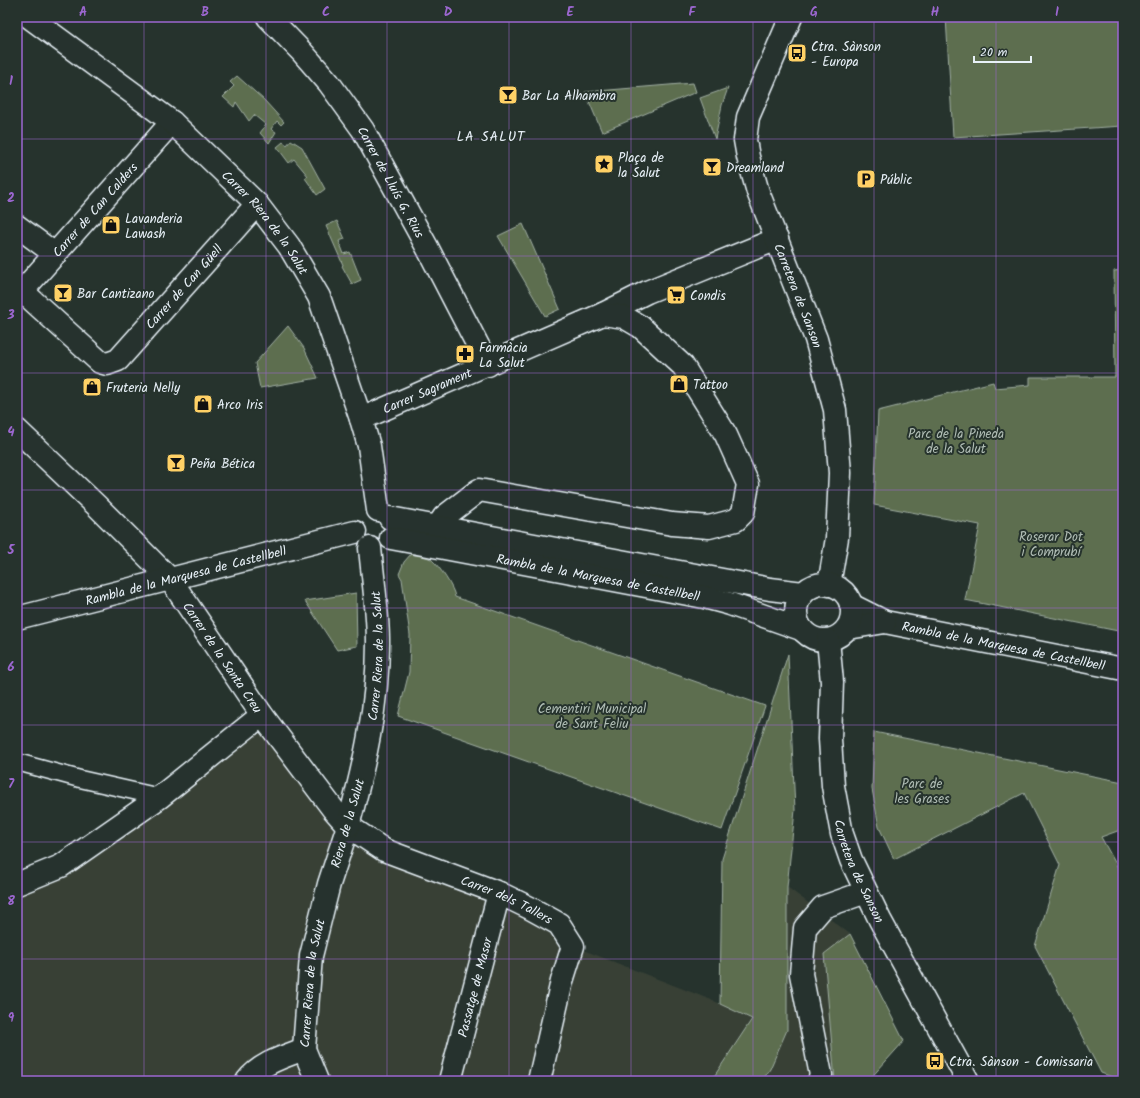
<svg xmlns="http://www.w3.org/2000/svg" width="1140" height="1098" font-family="Kalam,sans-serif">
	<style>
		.built { fill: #374036 }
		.green { fill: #5d6e50; stroke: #a2b0a4 }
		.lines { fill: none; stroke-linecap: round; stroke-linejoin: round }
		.pedestrian-casing { stroke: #e8f1f8; stroke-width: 19 }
		.minor-casing { stroke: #e8f1f8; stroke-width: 25 }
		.tertiary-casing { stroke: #e8f1f8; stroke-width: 25 }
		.pedestrian { stroke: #26332d; stroke-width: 16 }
		.minor { stroke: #26332d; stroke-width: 22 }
		.tertiary { stroke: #26332d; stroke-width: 22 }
		.grid { fill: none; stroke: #9c67d0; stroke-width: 1; stroke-opacity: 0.55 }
		.labels { text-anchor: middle; stroke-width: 4; stroke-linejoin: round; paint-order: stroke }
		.poi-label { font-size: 13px; fill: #e8f1f8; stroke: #26332d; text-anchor: start }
		.street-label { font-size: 13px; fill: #e8f1f8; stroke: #26332d }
		.park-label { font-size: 13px; fill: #b0bdb5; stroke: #26332d }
		.neighbourhood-label { font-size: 14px; letter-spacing: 1px; fill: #e8f1f8; stroke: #26332d }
		.neatline { fill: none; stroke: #9c67d0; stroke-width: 1.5 }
		.grid-label { font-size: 13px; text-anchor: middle; font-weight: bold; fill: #9c67d0 }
	</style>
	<rect width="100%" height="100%" fill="#26332d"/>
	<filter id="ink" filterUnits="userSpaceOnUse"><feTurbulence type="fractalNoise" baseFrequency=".025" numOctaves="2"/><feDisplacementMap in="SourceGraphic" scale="8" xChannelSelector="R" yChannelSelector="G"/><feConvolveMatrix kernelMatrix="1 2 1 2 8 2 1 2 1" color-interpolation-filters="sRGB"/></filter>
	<g filter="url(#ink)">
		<g class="built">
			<polygon points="262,715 348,826 499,893 573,946 714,1001 752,1018 711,1081 17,1081 17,881 63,859"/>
			<polygon points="787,887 850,934 824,954 835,1081 762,1081 770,1069 787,1030"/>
		</g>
		<g class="green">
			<polygon points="946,17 1123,17 1123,126 953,137"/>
			<polygon points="237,76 264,100 284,122 281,125 277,121 271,129 276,132 269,143 260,133 266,125 254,115 249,121 236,102 234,107 223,97 234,86 230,82"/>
			<polygon points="693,83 696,92 602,132 585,92"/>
			<polygon points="728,88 722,105 715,139 700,98"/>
			<polygon points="291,140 302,147 325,189 317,195 305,178 308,176 294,159 289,163 277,147 283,142 287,145"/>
			<polygon points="337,221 345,239 339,241 344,254 350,252 361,280 352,284 342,266 343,265 326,226"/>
			<polygon points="523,224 560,309 545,316 498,236"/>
			<polygon points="1123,270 1123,632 965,600 980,525 874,505 878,411 993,382 995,388 1030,385 1030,377 1115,377 1114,271"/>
			<polygon points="288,326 304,348 318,378 260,388 255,363"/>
			<path d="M411,554C417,556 428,556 432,560C440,567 454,588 455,597L765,706L722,830L398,716L409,672L410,635L402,579L399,574L404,562Z"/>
			<polygon points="356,593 357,646 337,650 305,601"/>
			<polygon points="788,654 795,810 787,887 787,1030 770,1069 762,1081 711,1081 752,1019 720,1004 722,859"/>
			<polygon points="874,732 1123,782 1123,829 1101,837 1123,877 1123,1081 1101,1073 1035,946 1060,865 1024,793 894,859 879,827 872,789"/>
			<polygon points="850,934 904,1041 868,1081 835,1081 824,954"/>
		</g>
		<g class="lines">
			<defs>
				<polyline id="pedestrian" points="17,762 80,779 160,797"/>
				<g id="minor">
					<path id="s1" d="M268,17L302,52L329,83L363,130L427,247L488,365"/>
					<polyline points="17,226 55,254"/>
					<path id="s2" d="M22,291L100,362L107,364L118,360L257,204"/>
					<path id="s3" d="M17,297L172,122"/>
					<polyline points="603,314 647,292 777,239"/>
					<path id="s4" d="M361,419L603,314L624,317L641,327L683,366L726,435L748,484L743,513L736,520L709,527L672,524L479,490L444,517L437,527"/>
					<path id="s5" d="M17,430L97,506L170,579L262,715L333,809L348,826L384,850L499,893L530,908L559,924L573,946L562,981L539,1081"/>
					<path id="s6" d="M851,605L885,622L1123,669"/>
					<polyline points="848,628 885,622"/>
					<polyline points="17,884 61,866 160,797 262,715"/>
					<path d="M247,1081C261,1063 283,1057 304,1049"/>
					<path id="s7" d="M317,1081L304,1049L311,956L329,884L348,826"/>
					<path id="s8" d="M450,1081L499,893"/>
					<polyline points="819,1081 821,1075 801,974 805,928 823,907 866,892"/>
				</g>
				<g id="tertiary">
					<path id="s9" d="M29,17L172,122L257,204L289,246L319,297L361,419L369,446L378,510"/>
					<path id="s10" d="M791,17L748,117L745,140L748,157L758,192L816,339L835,410L840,473L837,538L829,585"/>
					<polyline points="390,518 770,589 803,593"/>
					<path id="s11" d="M391,538L704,597L730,604L801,629"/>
					<circle cx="824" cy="612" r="28"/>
					<path id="s12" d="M17,618L355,532"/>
					<path id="s13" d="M828,640L832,682L830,739L833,786L842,834L851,860L880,920L968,1081"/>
					<path id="s14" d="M348,826C364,766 378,706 378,643C378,611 373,580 370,548"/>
				</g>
			</defs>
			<use href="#pedestrian" class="pedestrian-casing"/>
			<use href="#minor" class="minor-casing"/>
			<use href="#tertiary" class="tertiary-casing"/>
			<use href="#pedestrian" class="pedestrian"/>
			<use href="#minor" class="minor"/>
			<use href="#tertiary" class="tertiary"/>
		</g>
	</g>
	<path class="grid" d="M144,17V1081M266,17V1081M387,17V1081M509,17V1081M631,17V1081M753,17V1081M874,17V1081M996,17V1081M17,139H1123M17,256H1123M17,373H1123M17,490H1123M17,608H1123M17,725H1123M17,842H1123M17,959H1123"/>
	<defs>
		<symbol id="bus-square" viewBox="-11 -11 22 22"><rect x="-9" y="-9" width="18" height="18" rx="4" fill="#ffd166" stroke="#26332d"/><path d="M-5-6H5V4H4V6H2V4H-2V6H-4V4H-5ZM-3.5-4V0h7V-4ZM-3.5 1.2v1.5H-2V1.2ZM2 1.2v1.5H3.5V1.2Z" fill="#111"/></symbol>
		<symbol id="bar-square" viewBox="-11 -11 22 22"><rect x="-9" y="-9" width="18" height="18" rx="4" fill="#ffd166" stroke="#26332d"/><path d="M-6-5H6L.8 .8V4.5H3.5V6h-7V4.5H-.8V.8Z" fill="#111"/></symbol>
		<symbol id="sight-square" viewBox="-11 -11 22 22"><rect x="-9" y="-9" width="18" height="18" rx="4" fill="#ffd166" stroke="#26332d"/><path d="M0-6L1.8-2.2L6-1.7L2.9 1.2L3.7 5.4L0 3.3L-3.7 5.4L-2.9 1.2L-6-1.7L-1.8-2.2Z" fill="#111"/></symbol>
		<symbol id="parking-square" viewBox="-11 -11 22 22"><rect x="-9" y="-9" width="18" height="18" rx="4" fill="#ffd166" stroke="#26332d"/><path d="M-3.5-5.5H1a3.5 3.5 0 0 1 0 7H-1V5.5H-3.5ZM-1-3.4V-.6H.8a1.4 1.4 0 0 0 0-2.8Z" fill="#111"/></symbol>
		<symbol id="shop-square" viewBox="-11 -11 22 22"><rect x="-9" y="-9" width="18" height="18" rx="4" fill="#ffd166" stroke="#26332d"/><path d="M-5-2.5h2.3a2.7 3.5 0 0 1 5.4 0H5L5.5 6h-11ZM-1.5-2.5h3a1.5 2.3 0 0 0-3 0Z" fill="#111"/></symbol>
		<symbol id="supermarket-square" viewBox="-11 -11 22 22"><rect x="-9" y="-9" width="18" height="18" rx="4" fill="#ffd166" stroke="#26332d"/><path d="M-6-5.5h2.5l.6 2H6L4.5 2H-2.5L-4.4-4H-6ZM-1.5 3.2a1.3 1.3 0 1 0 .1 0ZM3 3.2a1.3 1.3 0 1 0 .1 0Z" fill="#111"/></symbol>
		<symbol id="pharmacy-square" viewBox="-11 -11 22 22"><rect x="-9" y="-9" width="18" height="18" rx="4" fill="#ffd166" stroke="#26332d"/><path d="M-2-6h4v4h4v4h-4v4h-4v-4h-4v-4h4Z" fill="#111"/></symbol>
	</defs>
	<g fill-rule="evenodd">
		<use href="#bus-square" x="786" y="42" width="22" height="22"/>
		<use href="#bar-square" x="497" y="84" width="22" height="22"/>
		<use href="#sight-square" x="593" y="153" width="22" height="22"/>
		<use href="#bar-square" x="701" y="156" width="22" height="22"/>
		<use href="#parking-square" x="855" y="168" width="22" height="22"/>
		<use href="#shop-square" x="100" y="214" width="22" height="22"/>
		<use href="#bar-square" x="52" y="282" width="22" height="22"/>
		<use href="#supermarket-square" x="665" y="284" width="22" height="22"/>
		<use href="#pharmacy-square" x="454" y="343" width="22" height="22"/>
		<use href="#shop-square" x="668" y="373" width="22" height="22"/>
		<use href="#shop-square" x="81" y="376" width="22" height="22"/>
		<use href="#shop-square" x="192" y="393" width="22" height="22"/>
		<use href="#bar-square" x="165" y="452" width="22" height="22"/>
		<use href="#bus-square" x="924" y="1050" width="22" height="22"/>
	</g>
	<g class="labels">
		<g class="poi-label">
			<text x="811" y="51">Ctra. Sànson<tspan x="811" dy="15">- Europa</tspan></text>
			<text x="522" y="100">Bar La Alhambra</text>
			<text x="618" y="162">Plaça de<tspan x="618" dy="15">la Salut</tspan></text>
			<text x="726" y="172">Dreamland</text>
			<text x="880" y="184">Públic</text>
			<text x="125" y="223">Lavanderia<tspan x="125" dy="15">Lawash</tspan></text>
			<text x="77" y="298">Bar Cantizano</text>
			<text x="690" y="300">Condis</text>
			<text x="479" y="352">Farmàcia<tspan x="479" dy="15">La Salut</tspan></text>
			<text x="693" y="389">Tattoo</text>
			<text x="106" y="392">Fruteria Nelly</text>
			<text x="217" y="409">Arco Iris</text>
			<text x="190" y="468">Peña Bética</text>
			<text x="949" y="1066">Ctra. Sànson - Comissaria</text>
		</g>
		<g class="street-label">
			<text dy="5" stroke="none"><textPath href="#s1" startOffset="207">Carrer de Lluís G. Rius</textPath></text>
			<text dy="5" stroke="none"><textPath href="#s3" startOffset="117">Carrer de Can Calders</textPath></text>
			<text dy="5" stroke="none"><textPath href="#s9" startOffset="315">Carrer Riera de la Salut</textPath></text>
			<text dy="5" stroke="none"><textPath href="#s2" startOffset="223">Carrer de Can Güell</textPath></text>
			<text dy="5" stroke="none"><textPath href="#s10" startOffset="297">Carretera de Sanson</textPath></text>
			<text dy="5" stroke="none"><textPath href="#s4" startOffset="72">Carrer Sagrament</textPath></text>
			<text dy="5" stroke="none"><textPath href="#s12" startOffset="174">Rambla de la Marquesa de Castellbell</textPath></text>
			<text dy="5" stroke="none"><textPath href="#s11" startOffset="211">Rambla de la Marquesa de Castellbell</textPath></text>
			<text dy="5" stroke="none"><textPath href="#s6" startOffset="159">Rambla de la Marquesa de Castellbell</textPath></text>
			<text dy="5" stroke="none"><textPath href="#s14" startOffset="173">Carrer Riera de la Salut</textPath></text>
			<text dy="5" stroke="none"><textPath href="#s5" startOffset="308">Carrer de la Santa Creu</textPath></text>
			<text transform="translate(347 823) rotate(-74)" y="5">Riera de la Salut</text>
			<text dy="5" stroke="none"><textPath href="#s13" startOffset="236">Carretera de Sanson</textPath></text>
			<text dy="5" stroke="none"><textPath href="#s5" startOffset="694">Carrer dels Tallers</textPath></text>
			<text dy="5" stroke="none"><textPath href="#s7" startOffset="101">Carrer Riera de la Salut</textPath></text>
			<text dy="5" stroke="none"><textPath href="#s8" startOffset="97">Passatge de Masor</textPath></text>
		</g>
		<g class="park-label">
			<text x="956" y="438">Parc de la Pineda<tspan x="956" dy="15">de la Salut</tspan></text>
			<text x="1051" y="541">Roserar Dot<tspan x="1051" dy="15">i Comprubí</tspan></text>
			<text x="592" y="713">Cementiri Municipal<tspan x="592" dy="15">de Sant Feliu</tspan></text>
			<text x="922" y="788">Parc de<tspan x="922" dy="15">les Grases</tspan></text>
		</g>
		<g class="neighbourhood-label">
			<text x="491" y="141">LA SALUT</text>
		</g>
	</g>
	<rect width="1140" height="1098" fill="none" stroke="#26332d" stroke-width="44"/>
	<path d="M974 56v6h57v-6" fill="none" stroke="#e8f1f8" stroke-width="2"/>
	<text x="980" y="56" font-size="12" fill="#e8f1f8" stroke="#26332d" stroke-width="3" paint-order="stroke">20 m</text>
	<rect x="22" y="22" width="1096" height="1054" class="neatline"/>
	<g class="grid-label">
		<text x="83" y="16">A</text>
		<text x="205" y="16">B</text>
		<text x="326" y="16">C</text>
		<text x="448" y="16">D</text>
		<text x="570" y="16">E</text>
		<text x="692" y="16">F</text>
		<text x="814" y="16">G</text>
		<text x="935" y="16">H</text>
		<text x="1057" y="16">I</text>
		<text x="11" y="85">1</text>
		<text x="11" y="202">2</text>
		<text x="11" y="319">3</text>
		<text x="11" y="436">4</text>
		<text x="11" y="554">5</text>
		<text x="11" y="671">6</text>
		<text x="11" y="788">7</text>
		<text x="11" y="905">8</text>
		<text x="11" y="1022">9</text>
	</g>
</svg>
